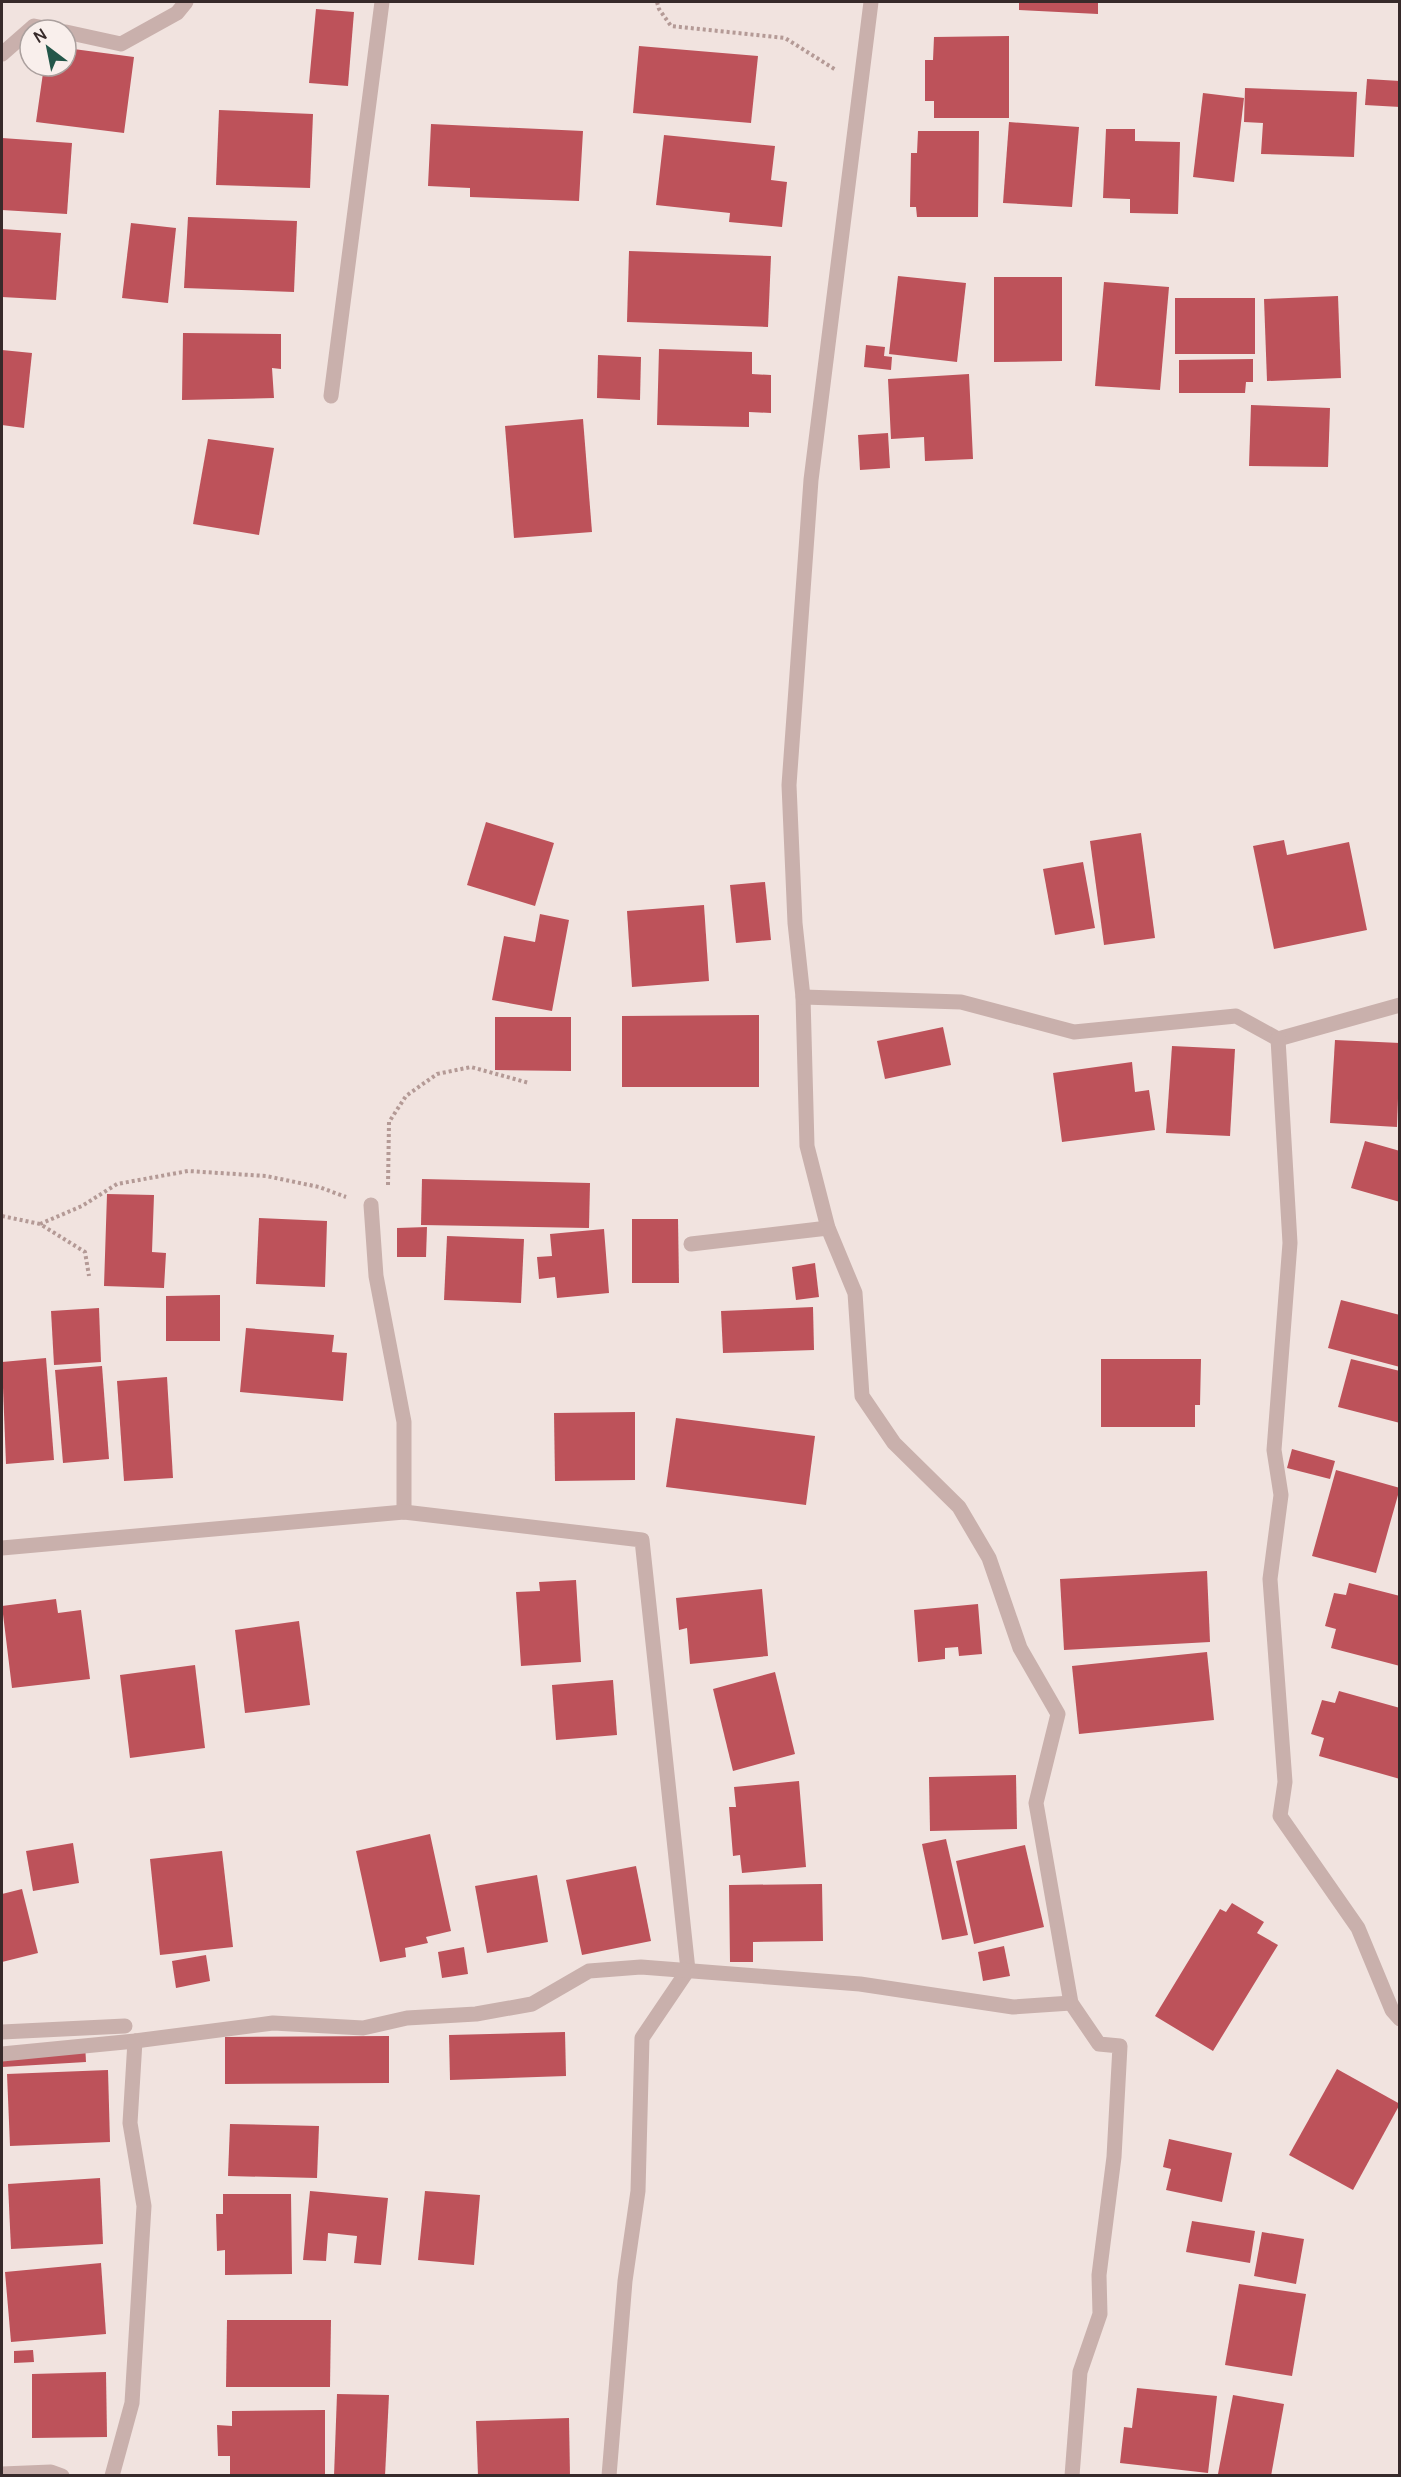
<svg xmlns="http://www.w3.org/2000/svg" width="1401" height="2477" font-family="Manrope,sans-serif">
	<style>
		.building { fill: #bd525a }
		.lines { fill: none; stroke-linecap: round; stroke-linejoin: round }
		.path { stroke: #b49a96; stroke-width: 4; stroke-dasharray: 3 3; stroke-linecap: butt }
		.minor { stroke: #c9b0ac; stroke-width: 15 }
	</style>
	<rect width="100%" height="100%" fill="#f1e3df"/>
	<g class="building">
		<polygon points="1019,2 1098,2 1098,14 1019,10"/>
		<polygon points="316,9 354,12 348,86 309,83"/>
		<polygon points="1009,36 1009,118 934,118 934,101 925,101 925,60 933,60 934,37"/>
		<polygon points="639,46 758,56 751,123 633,113"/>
		<polygon points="66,48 134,57 124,133 36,122 44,66 66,66"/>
		<polygon points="1367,79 1400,81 1400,107 1365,105"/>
		<polygon points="1245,88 1357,92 1354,157 1261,154 1263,123 1244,122"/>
		<polygon points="1203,93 1244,98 1234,182 1193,177"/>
		<polygon points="219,110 313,114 310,188 216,185"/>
		<polygon points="1009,122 1079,127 1072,207 1003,203"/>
		<polygon points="431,124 583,131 579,201 470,197 470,188 428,186"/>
		<polygon points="1106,129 1135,129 1135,141 1180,142 1178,214 1130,213 1130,199 1103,198"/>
		<polygon points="918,131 979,131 978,217 917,217 916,207 910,207 911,153 917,153"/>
		<polygon points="664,135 775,146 771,180 787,182 782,227 729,222 730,213 656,205"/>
		<polygon points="2,138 72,143 67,214 2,210"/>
		<polygon points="188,217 297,221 294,292 184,288"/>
		<polygon points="131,223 176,228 168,303 122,298"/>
		<polygon points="2,229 61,233 56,300 2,297"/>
		<polygon points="629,251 771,256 768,327 627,322"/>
		<polygon points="898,276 966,283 957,362 889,354"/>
		<polygon points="994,277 1062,277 1062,361 994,362"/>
		<polygon points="1104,282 1169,287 1160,390 1095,386"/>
		<polygon points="1338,296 1341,378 1267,381 1264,299"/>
		<rect x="1175" y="298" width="80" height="56"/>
		<polygon points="183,333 281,334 281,369 272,368 274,398 182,400"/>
		<polygon points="866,345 885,347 884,356 892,357 891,370 864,367"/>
		<polygon points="659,349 752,352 752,374 771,375 771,413 749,412 749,427 657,425"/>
		<polygon points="2,350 32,353 24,428 2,425"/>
		<polygon points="598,355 641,357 640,400 597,398"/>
		<polygon points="1253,359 1253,382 1246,382 1245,393 1179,393 1179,360"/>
		<polygon points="969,374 973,459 925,461 924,437 891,439 888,379"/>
		<polygon points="1251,405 1330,408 1328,467 1249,466"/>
		<polygon points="583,419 592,532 514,538 505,426"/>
		<polygon points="888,433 890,468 860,470 858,435"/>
		<polygon points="208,439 274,448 259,535 193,524"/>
		<polygon points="486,822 554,843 535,906 467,885"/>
		<polygon points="1141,833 1155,938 1104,945 1090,841"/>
		<polygon points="1284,840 1287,855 1349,842 1367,930 1274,949 1253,846"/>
		<polygon points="1083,862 1095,928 1055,935 1043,869"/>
		<polygon points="765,882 771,940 736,943 730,885"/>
		<polygon points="704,905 709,981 632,987 627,911"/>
		<polygon points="540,914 569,920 552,1011 492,1000 504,936 535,942"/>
		<polygon points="759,1015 759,1087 622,1087 622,1016"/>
		<polygon points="495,1017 571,1017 571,1071 495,1070"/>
		<polygon points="943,1027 951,1065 885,1079 877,1041"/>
		<polygon points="1335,1040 1400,1043 1397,1127 1330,1123"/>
		<polygon points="1172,1046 1235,1049 1230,1136 1166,1133"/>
		<polygon points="1132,1062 1135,1092 1149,1090 1155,1130 1062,1142 1053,1073"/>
		<polygon points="1365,1141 1400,1151 1400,1202 1351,1188"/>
		<polygon points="422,1179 590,1183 589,1228 421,1225"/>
		<polygon points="107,1194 154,1195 152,1252 166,1253 164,1288 104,1286"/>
		<polygon points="259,1218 327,1221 325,1287 256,1284"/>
		<polygon points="632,1219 678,1219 679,1283 632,1283"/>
		<polygon points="427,1227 426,1257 397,1257 397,1228"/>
		<polygon points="604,1229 609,1293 557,1298 555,1277 539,1279 537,1257 552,1256 550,1234"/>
		<polygon points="447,1236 524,1239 521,1303 444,1300"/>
		<polygon points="815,1263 819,1297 796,1300 792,1267"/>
		<polygon points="220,1295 220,1341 166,1341 166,1296"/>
		<polygon points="1341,1300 1400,1315 1400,1367 1328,1348"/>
		<polygon points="813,1307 814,1350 723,1353 721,1311"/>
		<polygon points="99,1308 101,1362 54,1365 51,1311"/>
		<polygon points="246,1328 334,1335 332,1352 347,1353 343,1401 240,1392"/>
		<polygon points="46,1358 54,1460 6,1464 2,1362"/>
		<polygon points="1101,1359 1201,1359 1200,1405 1195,1405 1195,1427 1101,1427"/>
		<polygon points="1351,1359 1400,1371 1400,1423 1338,1407"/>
		<polygon points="102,1366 109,1459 63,1463 55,1370"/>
		<polygon points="167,1377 173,1478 124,1481 117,1381"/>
		<polygon points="635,1412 635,1480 555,1481 554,1413"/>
		<polygon points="676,1418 815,1436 806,1505 666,1487"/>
		<polygon points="1292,1449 1335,1461 1330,1479 1287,1468"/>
		<polygon points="1336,1470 1400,1488 1376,1573 1312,1556"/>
		<polygon points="1207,1571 1210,1642 1064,1650 1060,1579"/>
		<polygon points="576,1580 581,1662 521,1666 516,1592 540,1591 539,1582"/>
		<polygon points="1349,1583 1400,1596 1400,1666 1331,1648 1336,1629 1325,1626 1334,1593 1346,1595"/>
		<polygon points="762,1589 768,1656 690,1664 687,1628 679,1630 676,1598"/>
		<polygon points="56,1599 58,1613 81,1610 90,1679 12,1688 2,1606"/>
		<polygon points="978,1604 982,1654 959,1656 958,1647 945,1648 945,1659 918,1662 914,1610"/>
		<polygon points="299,1621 310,1705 245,1713 235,1630"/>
		<polygon points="1207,1652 1214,1720 1079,1734 1072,1666"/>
		<polygon points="195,1665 205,1748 130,1758 120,1675"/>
		<polygon points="775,1672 795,1754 733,1771 713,1689"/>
		<polygon points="613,1680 617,1735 556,1740 552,1685"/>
		<polygon points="1339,1691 1400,1708 1400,1779 1319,1756 1324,1738 1311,1734 1322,1700 1335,1703"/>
		<polygon points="1016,1775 1017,1829 930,1831 929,1777"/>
		<polygon points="799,1781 806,1867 742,1873 740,1855 733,1856 729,1807 736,1807 734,1787"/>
		<polygon points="430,1834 451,1931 426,1937 428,1943 405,1948 406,1957 380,1962 356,1851"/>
		<polygon points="946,1839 968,1935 942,1940 922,1844"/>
		<polygon points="73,1843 79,1883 33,1891 26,1851"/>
		<polygon points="1025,1845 1044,1927 974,1944 956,1861"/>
		<polygon points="222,1851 233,1947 160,1955 150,1859"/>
		<polygon points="636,1866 651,1941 582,1955 566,1880"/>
		<polygon points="537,1875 548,1942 487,1953 475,1886"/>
		<polygon points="822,1884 823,1941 753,1942 753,1962 730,1962 729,1885"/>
		<polygon points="22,1889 38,1953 2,1962 2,1894"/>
		<polygon points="1232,1903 1264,1922 1257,1933 1278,1945 1213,2051 1155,2016 1220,1909 1226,1912"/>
		<polygon points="1004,1946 1010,1976 983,1981 978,1952"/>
		<polygon points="464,1947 468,1974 442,1978 438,1952"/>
		<polygon points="206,1955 210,1981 176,1988 172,1961"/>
		<polygon points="565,2032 566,2076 450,2080 449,2035"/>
		<polygon points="389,2036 389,2083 225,2084 225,2037"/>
		<polygon points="85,2043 86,2062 2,2067 2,2048"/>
		<polygon points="1337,2069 1400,2104 1353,2190 1289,2155"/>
		<polygon points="108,2070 110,2142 10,2146 7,2074"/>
		<polygon points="230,2124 319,2126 317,2178 228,2176"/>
		<polygon points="1169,2139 1232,2153 1222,2202 1166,2190 1171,2169 1163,2167"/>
		<polygon points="100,2178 103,2244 11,2249 8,2184"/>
		<polygon points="310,2191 388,2198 381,2265 354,2263 357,2236 328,2233 326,2261 303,2260"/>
		<polygon points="425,2191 480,2195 474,2265 418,2260"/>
		<polygon points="223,2194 291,2194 292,2274 225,2275 225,2250 217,2251 216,2214 223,2214"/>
		<polygon points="1192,2221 1255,2231 1250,2263 1186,2252"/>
		<polygon points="1262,2232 1304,2239 1296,2284 1254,2276"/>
		<polygon points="101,2263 106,2334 11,2342 5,2272"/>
		<polygon points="1239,2284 1306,2294 1292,2376 1225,2365"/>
		<polygon points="227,2320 331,2320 330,2387 226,2387"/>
		<polygon points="33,2350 34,2362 14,2363 14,2351"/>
		<polygon points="106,2372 107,2437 32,2438 32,2374"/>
		<polygon points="1137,2388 1217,2396 1208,2473 1120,2463 1124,2427 1132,2428"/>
		<polygon points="337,2394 389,2395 385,2476 334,2476"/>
		<polygon points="1233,2395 1284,2404 1271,2476 1218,2474"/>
		<polygon points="325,2410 325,2476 230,2476 230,2456 218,2456 217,2425 232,2426 232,2411"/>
		<polygon points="569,2418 570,2476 478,2476 476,2421"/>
	</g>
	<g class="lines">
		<g class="path">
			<polyline points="657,2 659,9 671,26 785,38 836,70"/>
			<polyline points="388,1185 389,1122 406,1096 437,1074 471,1067 529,1083"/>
			<polyline points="2,1216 40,1224 85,1252 89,1276"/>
			<polyline points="40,1224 82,1206 117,1184 188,1171 266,1176 319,1187 346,1197"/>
		</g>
		<g class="minor">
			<polyline points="871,2 811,480 789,785 795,923 803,997 807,1146 828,1228 855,1293 862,1396 894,1443 959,1507 989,1558 1020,1648 1058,1714 1036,1803 1071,2003 1099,2044 1120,2046 1114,2157 1099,2275 1100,2314 1080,2372 1072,2476"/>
			<polyline points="66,32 121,44 177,13 186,2"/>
			<polyline points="2,54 34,26 55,30"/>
			<polyline points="331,396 382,2"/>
			<polyline points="803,997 961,1002 1074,1032 1236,1016 1278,1039 1400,1005"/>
			<polyline points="1278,1039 1290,1243 1274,1450 1281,1495 1270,1579 1285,1782 1280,1816 1358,1928 1392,2010 1400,2019"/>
			<polyline points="371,1205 376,1276 404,1422 404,1512"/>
			<polyline points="691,1244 828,1228"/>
			<polyline points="2,1548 404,1512 642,1540 688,1970 642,2038 638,2191 625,2281 609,2476"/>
			<polyline points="2,2032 125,2026"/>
			<polyline points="2,2054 135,2041 273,2023 363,2028 407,2018 476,2014 532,2004 589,1971 641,1967 860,1984 1013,2007 1071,2003"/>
			<polyline points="2,2474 51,2472 62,2476"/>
			<polyline points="112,2476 132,2403 144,2206 130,2123 135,2041"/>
		</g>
	</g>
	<rect width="1401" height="2477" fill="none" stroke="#372a2a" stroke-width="6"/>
	<g transform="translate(48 48) rotate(328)"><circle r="28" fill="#f9efec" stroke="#aba09e" stroke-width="1.5"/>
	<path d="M0-4.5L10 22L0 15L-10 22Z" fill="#235649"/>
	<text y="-9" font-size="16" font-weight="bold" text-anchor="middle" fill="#372a2a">N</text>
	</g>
</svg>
